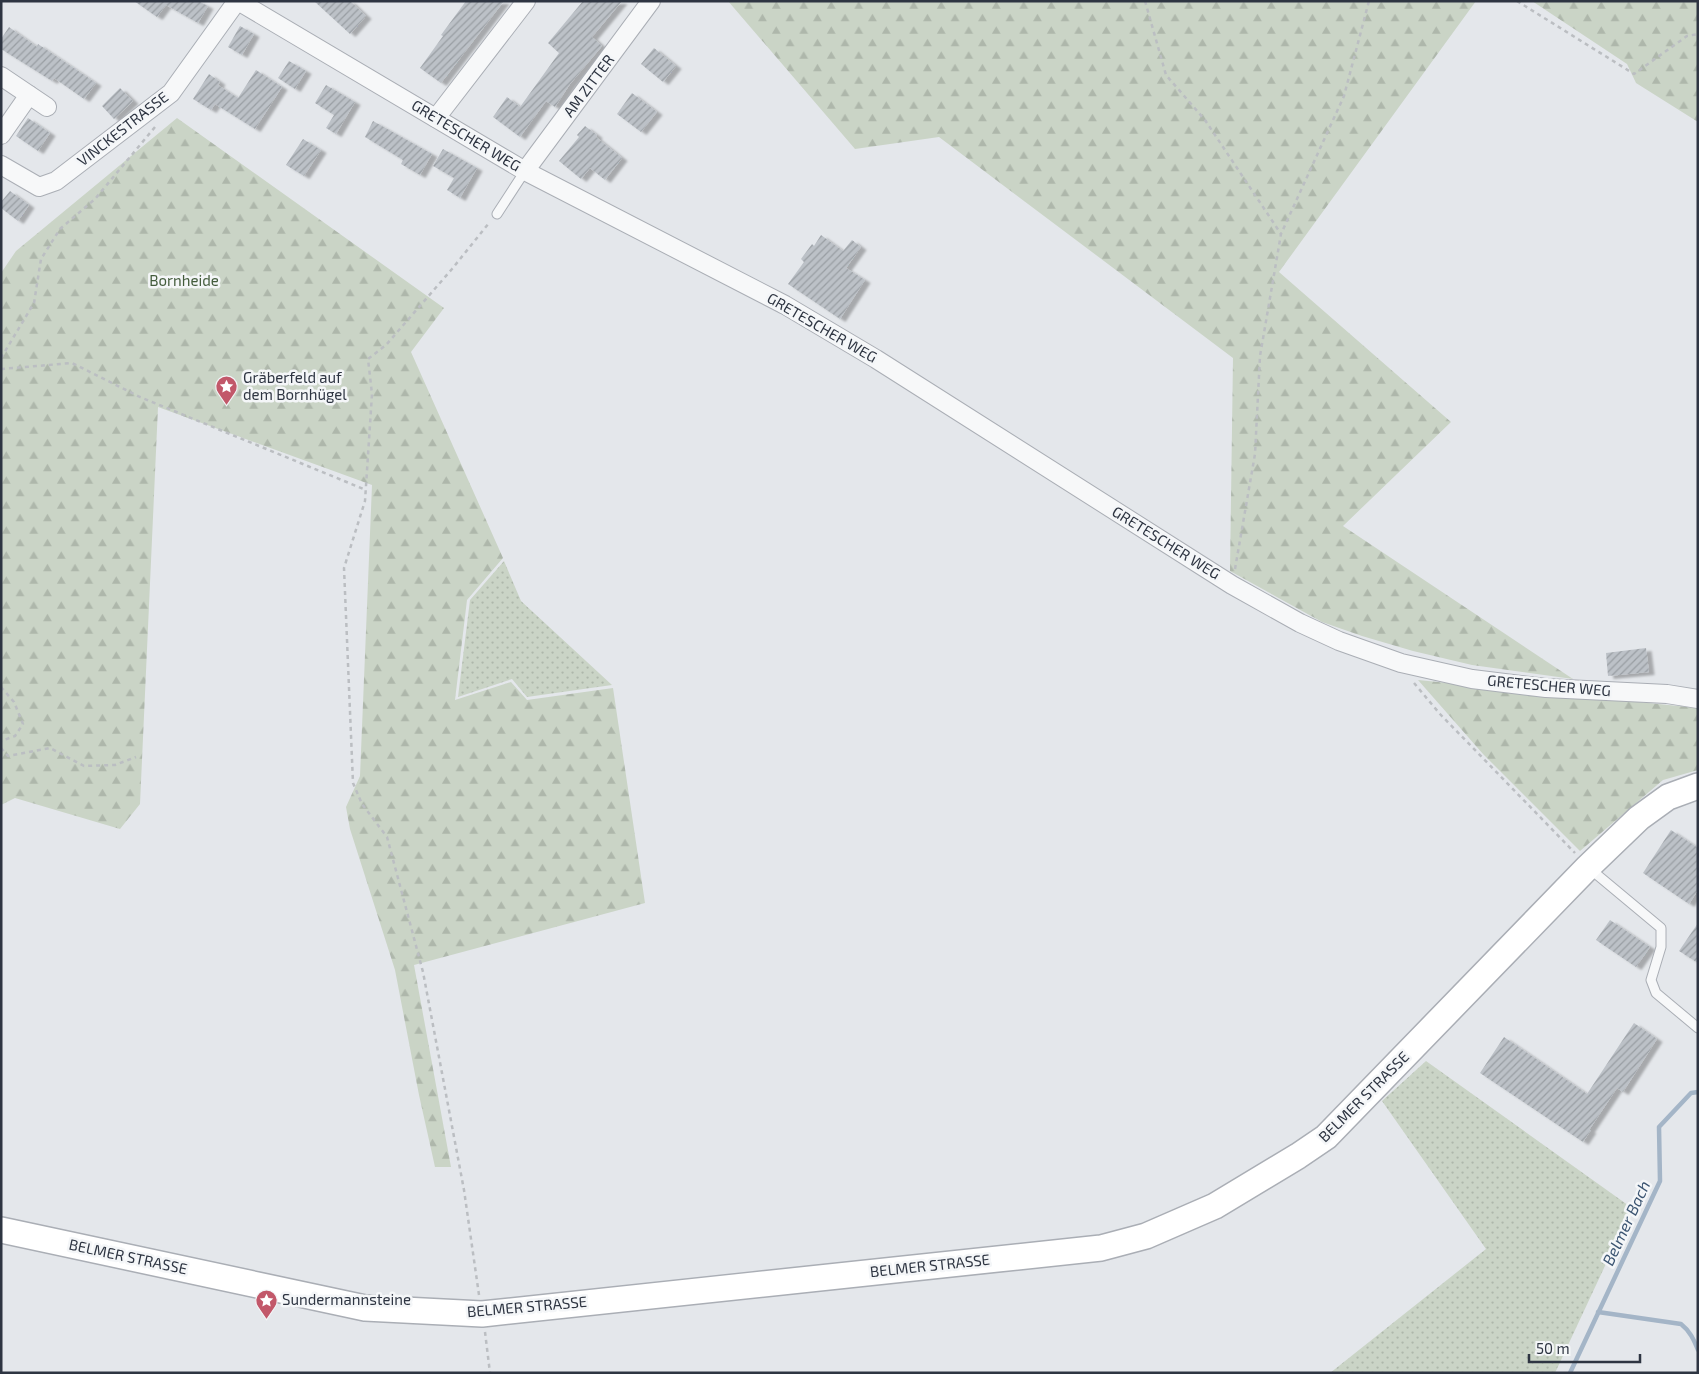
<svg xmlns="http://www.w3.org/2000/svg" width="1699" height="1374" font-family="'Exo 2',sans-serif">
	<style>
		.grass { fill: url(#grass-dots) }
		.forest { fill: url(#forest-firs) }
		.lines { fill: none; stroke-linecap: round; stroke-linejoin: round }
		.stream { stroke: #a4b5c7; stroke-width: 4.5 }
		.building { fill: url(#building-hatch); filter: url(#shadow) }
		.lane-casing { stroke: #aaaeb5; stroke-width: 11 }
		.street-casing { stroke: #aaaeb5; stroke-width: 20 }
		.secondary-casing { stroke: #aaaeb5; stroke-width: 28 }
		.path { stroke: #bbbec2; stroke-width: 2.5; stroke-dasharray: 4 4; stroke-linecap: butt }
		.lane { stroke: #f7f8f9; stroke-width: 9 }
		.street { stroke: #f7f8f9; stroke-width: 18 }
		.secondary { stroke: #fff; stroke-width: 25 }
		.labels { text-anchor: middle; stroke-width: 5; stroke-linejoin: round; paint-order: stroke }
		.street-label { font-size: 15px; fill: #2e3542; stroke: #f4f6f8 }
		.park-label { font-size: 15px; fill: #435c3c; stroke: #f4f6f8 }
		.poi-label { font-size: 15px; fill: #2e3542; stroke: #f4f6f8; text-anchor: start }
		.water-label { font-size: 16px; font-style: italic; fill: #3c5572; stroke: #f4f6f8 }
	</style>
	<defs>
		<pattern id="grass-dots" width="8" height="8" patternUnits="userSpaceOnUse" patternTransform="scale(1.25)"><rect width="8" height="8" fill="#cad4c6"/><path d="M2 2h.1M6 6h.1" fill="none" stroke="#aeb7ab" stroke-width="1.8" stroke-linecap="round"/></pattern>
		<pattern id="forest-firs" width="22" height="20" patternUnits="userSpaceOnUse" patternTransform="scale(1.25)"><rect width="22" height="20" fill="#cad4c6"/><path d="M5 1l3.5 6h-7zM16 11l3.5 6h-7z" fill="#aeb7ab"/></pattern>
		<pattern id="building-hatch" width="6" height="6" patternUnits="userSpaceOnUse" patternTransform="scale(1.25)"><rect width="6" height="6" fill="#bcc1c7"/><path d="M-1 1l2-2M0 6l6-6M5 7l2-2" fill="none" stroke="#999ea3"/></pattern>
		<filter id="shadow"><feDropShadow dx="5.5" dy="3" stdDeviation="1" flood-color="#0004"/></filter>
	</defs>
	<rect width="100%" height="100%" fill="#e4e7eb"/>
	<g class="grass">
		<polygon points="504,561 521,601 612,685 527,697 512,679 458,697 470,600"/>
		<polygon points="1426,1061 1632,1208 1555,1373 1330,1373 1486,1249 1382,1101"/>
	</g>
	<g class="forest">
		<polygon points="728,1 1476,1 1279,272 1451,422 1343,526 1573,679 1472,665 1413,651 1362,636 1322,622 1230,571 1233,358 939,137 855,149"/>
		<polygon points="1532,1 1698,1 1698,122 1636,83 1627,64"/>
		<polygon points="177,118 444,308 411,352 503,558 467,600 455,700 511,682 527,700 613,688 645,903 414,965 451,1167 435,1167 419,1095 395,970 350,829 346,807 360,776 372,485 158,407 140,804 120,829 15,798 1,805 1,273 16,251"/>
		<polygon points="1418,680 1698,708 1698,770 1663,780 1580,851 1483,754"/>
	</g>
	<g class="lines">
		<g class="stream">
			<path d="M1598,1312L1681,1324C1690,1331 1694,1340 1698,1350"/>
			<polyline points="1570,1373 1660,1181 1659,1127 1691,1093 1698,1092"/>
		</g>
	</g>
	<g class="building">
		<polygon points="134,1 198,1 208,6 198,23 166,5 157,17"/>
		<polygon points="314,1 350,1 366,16 350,34"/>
		<polygon points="466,1 504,1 441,83 420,68 443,36 441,35"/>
		<polygon points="583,1 622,1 592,37 602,46 570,84 555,107 546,101 520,137 493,117 507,97 520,107 559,53 548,43"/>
		<polygon points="240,26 254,34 242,55 228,47"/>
		<polygon points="9,27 37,47 38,44 96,83 84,99 54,78 52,81 1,49 1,39"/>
		<polygon points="654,48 676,66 663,82 641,64"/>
		<polygon points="289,61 306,71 295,89 278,78"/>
		<polygon points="256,70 282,87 255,129 215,104 211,110 193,99 209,74 220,82 218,85 238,98"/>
		<polygon points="326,85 355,102 336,134 326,128 334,115 315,103"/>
		<polygon points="120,88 133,101 114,119 102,106"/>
		<polygon points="632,93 657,112 641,132 617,114"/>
		<polygon points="28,118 50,133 38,151 16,136"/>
		<polygon points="373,121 432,154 420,175 401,164 403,160 365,137"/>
		<polygon points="585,126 597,135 596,137 622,158 605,180 590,168 581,179 559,161 579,137 577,135"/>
		<polygon points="303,139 321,150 304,176 286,165"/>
		<polygon points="443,149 477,168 460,198 447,190 454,178 433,166"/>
		<polygon points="10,191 29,205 18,221 1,208 1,202"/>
		<polygon points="821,235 843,251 852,240 861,247 846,268 865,280 840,319 788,284 804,262 801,259 812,244 814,246"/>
		<polygon points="1646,648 1649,672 1608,676 1606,653"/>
		<polygon points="1671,830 1698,848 1698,890 1689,904 1643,873"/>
		<polygon points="1610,920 1650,947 1636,967 1596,940"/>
		<polygon points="1698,923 1698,963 1679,951"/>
		<polygon points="1634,1023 1657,1039 1623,1092 1617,1088 1589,1130 1591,1130 1583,1142 1480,1073 1504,1037 1587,1094"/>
	</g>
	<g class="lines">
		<defs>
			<g id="lane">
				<polyline points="497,214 525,171"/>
				<polyline points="1589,868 1661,928 1661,947 1651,980 1656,993 1698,1028"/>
			</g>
			<g id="street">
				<polyline points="238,1 525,171 785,305 876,359 1232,585 1300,623 1339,641 1401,663 1472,679 1546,688 1667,694 1698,699"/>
				<polyline points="1,76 47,107"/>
				<polyline points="436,118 526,1"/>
				<polyline points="1,135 29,95"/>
				<polyline points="1,165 39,187 56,181 171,93 237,1"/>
				<polyline points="525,171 651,1"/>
			</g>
			<polyline id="secondary" points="1,1230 365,1308 482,1314 1101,1248 1146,1236 1215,1206 1298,1156 1326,1137 1588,867 1639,818 1668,797 1698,786"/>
		</defs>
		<use href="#lane" class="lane-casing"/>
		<use href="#street" class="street-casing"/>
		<use href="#secondary" class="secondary-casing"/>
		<g class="path">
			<polyline points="1145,1 1166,75 1205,120 1281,234"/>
			<polyline points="1517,1 1634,74 1687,36 1698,34"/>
			<polyline points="1,358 34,303 41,259 60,229 95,199 155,127"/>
			<polyline points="1,369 72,363 140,397 366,490"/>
			<polyline points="1235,569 1255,454 1260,356 1281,234 1344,96 1369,1"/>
			<polyline points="1414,683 1440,714 1575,853"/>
			<polyline points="1,687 14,702 23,724 15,736 1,741"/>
			<polyline points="1,748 8,756 50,748 84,766 115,765 136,757"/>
			<polyline points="479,1295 464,1190 423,972 387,837 362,804 353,783 344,568 365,501 372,394 368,359 386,345 452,269 489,223"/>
			<polyline points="485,1332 490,1373"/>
		</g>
		<use href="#lane" class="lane"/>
		<use href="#street" class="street"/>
		<use href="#secondary" class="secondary"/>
	</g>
	<defs>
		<symbol id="sight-pin" viewBox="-11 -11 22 30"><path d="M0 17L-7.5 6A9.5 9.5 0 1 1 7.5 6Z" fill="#c2586a" stroke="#f4f6f8"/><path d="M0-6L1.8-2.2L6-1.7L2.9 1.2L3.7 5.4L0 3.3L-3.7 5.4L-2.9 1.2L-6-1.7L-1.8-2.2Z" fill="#fff"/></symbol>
	</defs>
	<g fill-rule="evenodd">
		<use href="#sight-pin" x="214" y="374" width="25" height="34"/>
		<use href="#sight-pin" x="254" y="1288" width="25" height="34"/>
	</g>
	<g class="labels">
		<g class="street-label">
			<text transform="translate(589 86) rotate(-53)" y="5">AM ZITTER</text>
			<text transform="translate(123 129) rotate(-38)" y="5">VINCKESTRASSE</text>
			<text transform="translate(466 136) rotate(31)" y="5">GRETESCHER WEG</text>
			<text transform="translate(822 328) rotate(30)" y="5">GRETESCHER WEG</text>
			<text transform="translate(1166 543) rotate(32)" y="5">GRETESCHER WEG</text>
			<text transform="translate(1549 686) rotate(5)" y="5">GRETESCHER WEG</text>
			<text transform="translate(1364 1097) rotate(-45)" y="5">BELMER STRASSE</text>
			<text transform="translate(128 1257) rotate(12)" y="5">BELMER STRASSE</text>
			<text transform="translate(930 1266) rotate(-6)" y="5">BELMER STRASSE</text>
			<text transform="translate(527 1307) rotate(-5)" y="5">BELMER STRASSE</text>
		</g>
		<g class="park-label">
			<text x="184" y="286">Bornheide</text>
		</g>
		<g class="poi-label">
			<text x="243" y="383">Gräberfeld auf<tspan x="243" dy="17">dem Bornhügel</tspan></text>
			<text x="282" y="1305">Sundermannsteine</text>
		</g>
		<g class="water-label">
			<text transform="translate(1626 1223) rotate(-65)" y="6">Belmer Bach</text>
		</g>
	</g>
	<rect width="1699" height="1374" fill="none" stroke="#2e3542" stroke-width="5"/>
	<path d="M1529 1354v8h111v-8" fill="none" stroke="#2e3542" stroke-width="2.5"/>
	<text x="1536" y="1354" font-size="15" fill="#2e3542" stroke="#f4f6f8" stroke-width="4" paint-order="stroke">50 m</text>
</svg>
